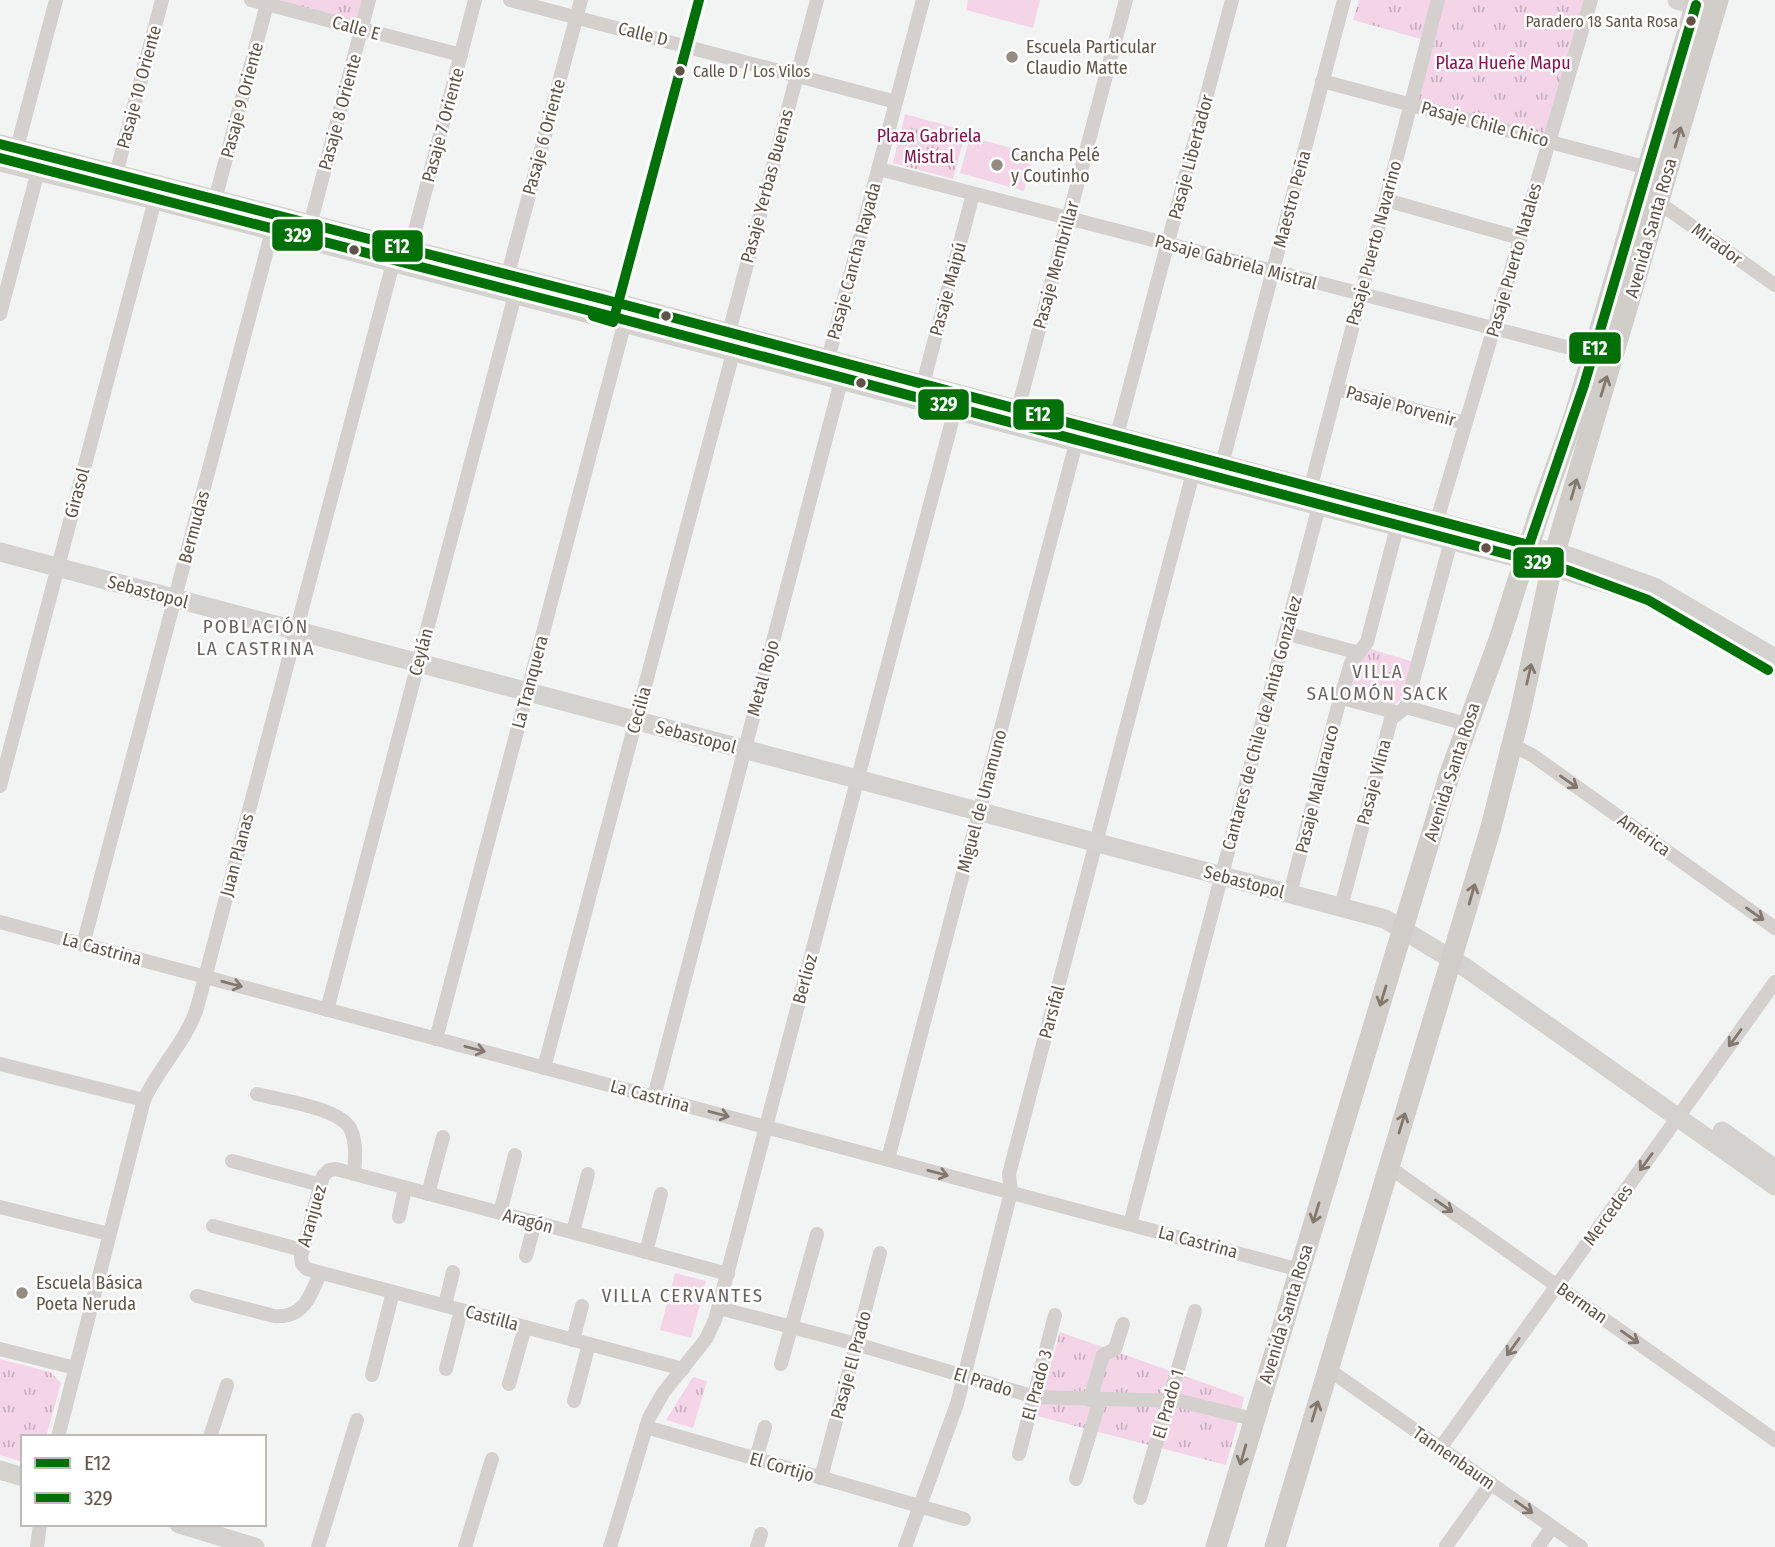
<svg xmlns="http://www.w3.org/2000/svg" width="1775" height="1547" font-family="'Fira Sans Condensed',sans-serif">
	<style>
		.grass { fill: url(#grass-tufts) }
		.pitch { fill: #f3d5e7 }
		.lines { fill: none; stroke-linecap: round; stroke-linejoin: round }
		.street { stroke: #d3d0ce; stroke-width: 14 }
		.secondary { stroke: #d4d2ce; stroke-width: 19 }
		.primary { stroke: #d1cdc9; stroke-width: 21 }
		.bus-1-casing { stroke: #fff; stroke-width: 16 }
		.bus-2-casing { stroke: #fff; stroke-width: 16 }
		.bus-1 { stroke: #007106; stroke-width: 10 }
		.bus-2 { stroke: #007106; stroke-width: 10 }
		.oneway { stroke: #83786e }
		.oneway2 { stroke: #837870 }
		.bus-dot { fill: #615347; stroke: #fff; stroke-width: 2.5 }
		.poi-dot { fill: #948b83; stroke: #fff; stroke-width: 2.5 }
		.labels { text-anchor: middle; stroke-width: 5; stroke-linejoin: round; paint-order: stroke }
		.bus-label { font-size: 16px; fill: #615347; stroke: #fff; text-anchor: end }
		.street-label { font-size: 18px; fill: #615347; stroke: #fff }
		.poi-label { font-size: 18px; fill: #615347; stroke: #fff; text-anchor: start }
		.park-label { font-size: 18px; fill: #8c0e4c; stroke: #fff }
		.neighbourhood-label { font-size: 19px; letter-spacing: 2px; fill: #67625d; stroke: #fff }
		.line-badge { stroke: #fff; stroke-width: 2.5 }
		.badge-label { font-size: 19px; text-anchor: middle; font-weight: bold; fill: #fff }
	</style>
	<defs>
		<pattern id="grass-tufts" width="24" height="20" patternUnits="userSpaceOnUse" patternTransform="scale(1.75)"><rect width="24" height="20" fill="#f3d5e7"/><path d="M3 7l-1-3M5 7V3M7 7l1-3M15 17l-1-3M17 17v-4M19 17l1-3" fill="none" stroke="#c8afbd"/></pattern>
	</defs>
	<rect width="100%" height="100%" fill="#f2f3f3"/>
	<g class="grass">
		<polygon points="275,0 364,0 359,19 354,23"/>
		<polygon points="1359,0 1432,0 1421,39 1353,20"/>
		<polygon points="1443,0 1587,0 1547,134 1419,104 1416,98"/>
		<polygon points="905,114 966,131 953,179 893,163"/>
		<path d="M1371,649L1414,662C1408,682 1408,700 1387,709L1347,696L1358,663Z"/>
		<polygon points="1060,1332 1244,1397 1241,1411 1043,1392"/>
		<polygon points="0,1359 50,1372 61,1383 46,1437 23,1437 23,1462 0,1455"/>
		<polygon points="693,1377 707,1381 693,1428 666,1420"/>
		<polygon points="1041,1403 1179,1407 1238,1422 1226,1465 1037,1416"/>
	</g>
	<g class="pitch">
		<polygon points="968,0 1040,0 1033,28 966,10"/>
		<polygon points="970,137 1034,154 1024,191 960,173"/>
		<polygon points="675,1273 706,1281 691,1338 660,1330"/>
	</g>
	<g class="lines">
		<g class="street">
			<polyline points="251,0 461,55"/>
			<polyline points="510,0 896,102"/>
			<polyline points="1322,81 1648,168"/>
			<polyline points="17,148 56,0"/>
			<polyline points="879,169 1593,354"/>
			<polyline points="116,174 162,0"/>
			<polyline points="215,200 268,0"/>
			<polyline points="1386,200 1520,238"/>
			<polyline points="1658,202 1775,285"/>
			<polyline points="310,225 369,0"/>
			<polyline points="410,250 475,0"/>
			<polyline points="508,274 581,0"/>
			<polyline points="617,310 699,0"/>
			<polyline points="0,314 38,171"/>
			<polyline points="729,332 817,0"/>
			<polyline points="828,359 923,0"/>
			<polyline points="923,384 973,194"/>
			<polyline points="1336,389 1465,423"/>
			<polyline points="1018,409 1126,0"/>
			<polyline points="1117,435 1232,0"/>
			<polyline points="1220,472 1344,0"/>
			<polyline points="1311,486 1438,0"/>
			<polyline points="1437,520 1591,0"/>
			<polyline points="1285,633 1359,653"/>
			<polyline points="1342,698 1398,713"/>
			<polyline points="1406,707 1466,724"/>
			<polyline points="1512,745 1532,755 1775,928"/>
			<polyline points="0,786 155,200"/>
			<polyline points="1290,894 1338,706 1351,663 1367,642 1397,527"/>
			<polyline points="1341,907 1391,719 1406,707 1451,541"/>
			<polyline points="0,922 1300,1270"/>
			<polyline points="83,945 272,231"/>
			<polyline points="327,1010 515,295"/>
			<polyline points="436,1039 624,325"/>
			<polyline points="0,1064 144,1100"/>
			<polyline points="544,1068 733,353"/>
			<path d="M257,1094C280,1100 341,1108 351,1130C357,1144 355,1160 354,1174"/>
			<polyline points="654,1097 841,381"/>
			<polyline points="888,1159 1076,443"/>
			<polyline points="232,1161 321,1185"/>
			<polyline points="1389,1167 1775,1440"/>
			<polyline points="428,1194 443,1137"/>
			<polyline points="0,1207 109,1234"/>
			<polyline points="500,1213 515,1155"/>
			<polyline points="399,1217 405,1188"/>
			<polyline points="1130,1224 1319,506"/>
			<polyline points="213,1226 302,1250"/>
			<polyline points="573,1232 588,1174"/>
			<polyline points="646,1252 661,1194"/>
			<polyline points="526,1256 535,1222"/>
			<path d="M197,1296L274,1316C303,1319 311,1296 320,1273"/>
			<polyline points="445,1305 453,1272"/>
			<polyline points="719,1308 856,1344 1035,1397 1180,1401 1253,1419"/>
			<polyline points="573,1340 582,1306"/>
			<polyline points="0,1349 75,1368"/>
			<polyline points="781,1364 817,1234"/>
			<polyline points="446,1369 461,1310"/>
			<polyline points="683,1369 307,1269 302,1264 301,1257 323,1176 329,1170 336,1169 728,1274"/>
			<polyline points="1328,1369 1581,1547"/>
			<polyline points="372,1375 393,1292"/>
			<polyline points="509,1384 525,1327"/>
			<polyline points="1090,1400 1103,1355 1115,1349 1123,1324"/>
			<polyline points="574,1401 589,1344"/>
			<polyline points="646,1427 964,1519"/>
			<path d="M58,1437L144,1100C159,1067 186,1042 197,1008L393,263"/>
			<polyline points="210,1437 227,1385"/>
			<polyline points="1441,1447 1775,982"/>
			<polyline points="1019,1454 1055,1315"/>
			<polyline points="756,1459 765,1427"/>
			<polyline points="821,1478 880,1253"/>
			<polyline points="1076,1479 1100,1400"/>
			<polyline points="1140,1498 1195,1311"/>
			<polyline points="1446,1546 1491,1483"/>
			<polyline points="37,1547 40,1524"/>
			<polyline points="318,1547 357,1420"/>
			<polyline points="465,1547 492,1459"/>
			<polyline points="610,1547 649,1418 663,1393 706,1339 715,1320 957,402"/>
			<polyline points="757,1547 761,1534"/>
			<polyline points="905,1547 957,1404 1011,1192 1009,1174 1193,473"/>
			<polyline points="1538,1547 1552,1527"/>
		</g>
		<g class="secondary">
			<polyline points="1677,0 1696,5 1700,0"/>
			<polyline points="0,144 618,303 1571,557 1654,587 1775,658"/>
			<polyline points="0,162 155,200 1552,567 1659,600"/>
			<polyline points="0,552 1385,919 1466,968 1775,1186"/>
			<polyline points="1722,1131 1775,1169"/>
			<polyline points="0,1470 23,1477"/>
			<polyline points="179,1524 255,1547"/>
		</g>
		<g class="primary">
			<polyline points="1216,1547 1450,773 1500,637 1539,514 1575,414 1697,0"/>
			<polyline points="1275,1547 1491,827 1521,709 1555,552 1718,0"/>
		</g>
		<defs>
			<g id="bus-1">
				<polyline points="0,144 618,303 1529,545 1584,385 1696,5"/>
				<polyline points="593,316 613,322 699,0"/>
			</g>
			<polyline id="bus-2" points="0,158 614,317 1567,570 1648,600 1768,670"/>
		</defs>
		<use href="#bus-1" class="bus-1-casing"/>
		<use href="#bus-2" class="bus-2-casing"/>
		<use href="#bus-1" class="bus-1"/>
		<use href="#bus-2" class="bus-2"/>
	</g>
	<defs><path id="oneway-shaft" d="M-6 0H5M1.5-3L5.5 0L1.5 3" fill="none" stroke-width="1.6" stroke-linecap="round" stroke-linejoin="round" transform="scale(1.75)"/></defs>
	<g class="oneway">
		<use href="#oneway-shaft" transform="translate(1678 137) rotate(-74)"/>
		<use href="#oneway-shaft" transform="translate(1604 386) rotate(-73)"/>
		<use href="#oneway-shaft" transform="translate(1574 489) rotate(-74)"/>
		<use href="#oneway-shaft" transform="translate(1529 674) rotate(-77)"/>
		<use href="#oneway-shaft" transform="translate(1472 894) rotate(-74)"/>
		<use href="#oneway-shaft" transform="translate(1383 996) rotate(107)"/>
		<use href="#oneway-shaft" transform="translate(1402 1123) rotate(-73)"/>
		<use href="#oneway-shaft" transform="translate(1316 1213) rotate(107)"/>
		<use href="#oneway-shaft" transform="translate(1315 1411) rotate(-73)"/>
		<use href="#oneway-shaft" transform="translate(1243 1455) rotate(106)"/>
	</g>
	<g class="oneway2">
		<use href="#oneway-shaft" transform="translate(1569 782) rotate(35)"/>
		<use href="#oneway-shaft" transform="translate(1755 914) rotate(35)"/>
		<use href="#oneway-shaft" transform="translate(232 984) rotate(15)"/>
		<use href="#oneway-shaft" transform="translate(1735 1038) rotate(126)"/>
		<use href="#oneway-shaft" transform="translate(475 1049) rotate(15)"/>
		<use href="#oneway-shaft" transform="translate(719 1114) rotate(15)"/>
		<use href="#oneway-shaft" transform="translate(1646 1162) rotate(126)"/>
		<use href="#oneway-shaft" transform="translate(938 1173) rotate(15)"/>
		<use href="#oneway-shaft" transform="translate(1444 1206) rotate(35)"/>
		<use href="#oneway-shaft" transform="translate(1630 1337) rotate(35)"/>
		<use href="#oneway-shaft" transform="translate(1513 1347) rotate(126)"/>
		<use href="#oneway-shaft" transform="translate(1524 1507) rotate(35)"/>
	</g>
	<g class="bus-dot">
		<circle cx="1691" cy="21" r="6"/>
		<circle cx="680" cy="71" r="6"/>
		<circle cx="354" cy="250" r="6"/>
		<circle cx="666" cy="316" r="6"/>
		<circle cx="861" cy="383" r="6"/>
		<circle cx="1486" cy="548" r="6"/>
	</g>
	<g class="poi-dot">
		<circle cx="1012" cy="57" r="7"/>
		<circle cx="997" cy="165" r="7"/>
		<circle cx="22" cy="1293" r="7"/>
	</g>
	<g class="labels">
		<g class="bus-label">
			<text x="1678" y="27">Paradero 18 Santa Rosa</text>
			<text x="693" y="77" text-anchor="start">Calle D / Los Vilos</text>
		</g>
		<g class="street-label">
			<text transform="translate(356 28) rotate(15)" y="6">Calle E</text>
			<text transform="translate(643 34) rotate(14)" y="6">Calle D</text>
			<text transform="translate(139 87) rotate(-75)" y="6">Pasaje 10 Oriente</text>
			<text transform="translate(242 100) rotate(-75)" y="6">Pasaje 9 Oriente</text>
			<text transform="translate(340 112) rotate(-75)" y="6">Pasaje 8 Oriente</text>
			<text transform="translate(1485 124) rotate(15)" y="6">Pasaje Chile Chico</text>
			<text transform="translate(443 125) rotate(-75)" y="6">Pasaje 7 Oriente</text>
			<text transform="translate(544 137) rotate(-75)" y="6">Pasaje 6 Oriente</text>
			<text transform="translate(1191 157) rotate(-75)" y="6">Pasaje Libertador</text>
			<text transform="translate(767 186) rotate(-75)" y="6">Pasaje Yerbas Buenas</text>
			<text transform="translate(1292 199) rotate(-75)" y="6">Maestro Peña</text>
			<text transform="translate(1651 228) rotate(-74)" y="6">Avenida Santa Rosa</text>
			<text transform="translate(1374 243) rotate(-75)" y="6">Pasaje Puerto Navarino</text>
			<text transform="translate(1717 244) rotate(36)" y="6">Mirador</text>
			<text transform="translate(1514 260) rotate(-74)" y="6">Pasaje Puerto Natales</text>
			<text transform="translate(854 261) rotate(-75)" y="6">Pasaje Cancha Rayada</text>
			<text transform="translate(1236 262) rotate(15)" y="6">Pasaje Gabriela Mistral</text>
			<text transform="translate(1056 265) rotate(-75)" y="6">Pasaje Membrillar</text>
			<text transform="translate(948 289) rotate(-75)" y="6">Pasaje Maipú</text>
			<text transform="translate(1401 406) rotate(15)" y="6">Pasaje Porvenir</text>
			<text transform="translate(77 493) rotate(-75)" y="6">Girasol</text>
			<text transform="translate(194 527) rotate(-75)" y="6">Bermudas</text>
			<text transform="translate(148 592) rotate(15)" y="6">Sebastopol</text>
			<text transform="translate(421 652) rotate(-75)" y="6">Ceylán</text>
			<text transform="translate(763 678) rotate(-75)" y="6">Metal Rojo</text>
			<text transform="translate(530 682) rotate(-75)" y="6">La Tranquera</text>
			<text transform="translate(639 710) rotate(-75)" y="6">Cecilia</text>
			<text transform="translate(1262 723) rotate(-75)" y="6">Cantares de Chile de Anita González</text>
			<text transform="translate(696 737) rotate(15)" y="6">Sebastopol</text>
			<text transform="translate(1452 772) rotate(-72)" y="6">Avenida Santa Rosa</text>
			<text transform="translate(1374 782) rotate(-75)" y="6">Pasaje Vilna</text>
			<text transform="translate(1317 789) rotate(-76)" y="6">Pasaje Mallarauco</text>
			<text transform="translate(982 801) rotate(-75)" y="6">Miguel de Unamuno</text>
			<text transform="translate(1644 835) rotate(35)" y="6">América</text>
			<text transform="translate(237 855) rotate(-75)" y="6">Juan Planas</text>
			<text transform="translate(1244 882) rotate(15)" y="6">Sebastopol</text>
			<text transform="translate(102 949) rotate(15)" y="6">La Castrina</text>
			<text transform="translate(805 979) rotate(-75)" y="6">Berlioz</text>
			<text transform="translate(1052 1012) rotate(-75)" y="6">Parsifal</text>
			<text transform="translate(650 1096) rotate(15)" y="6">La Castrina</text>
			<text transform="translate(1608 1215) rotate(-54)" y="6">Mercedes</text>
			<text transform="translate(312 1216) rotate(-74)" y="6">Aranjuez</text>
			<text transform="translate(528 1221) rotate(15)" y="6">Aragón</text>
			<text transform="translate(1198 1242) rotate(15)" y="6">La Castrina</text>
			<text transform="translate(1582 1303) rotate(35)" y="6">Berman</text>
			<text transform="translate(1286 1314) rotate(-73)" y="6">Avenida Santa Rosa</text>
			<text transform="translate(492 1318) rotate(15)" y="6">Castilla</text>
			<text transform="translate(851 1365) rotate(-75)" y="6">Pasaje El Prado</text>
			<text transform="translate(983 1382) rotate(17)" y="6">El Prado</text>
			<text transform="translate(1037 1385) rotate(-75)" y="6">El Prado 3</text>
			<text transform="translate(1168 1404) rotate(-74)" y="6">El Prado 1</text>
			<text transform="translate(1454 1458) rotate(35)" y="6">Tannenbaum</text>
			<text transform="translate(782 1467) rotate(16)" y="6">El Cortijo</text>
		</g>
		<g class="poi-label">
			<text x="1026" y="53">Escuela Particular<tspan x="1026" dy="21">Claudio Matte</tspan></text>
			<text x="1011" y="161">Cancha Pelé<tspan x="1011" dy="21">y Coutinho</tspan></text>
			<text x="36" y="1289">Escuela Básica<tspan x="36" dy="21">Poeta Neruda</tspan></text>
		</g>
		<g class="park-label">
			<text x="1503" y="69">Plaza Hueñe Mapu</text>
			<text x="929" y="142">Plaza Gabriela<tspan x="929" dy="21">Mistral</tspan></text>
		</g>
		<g class="neighbourhood-label">
			<text x="256" y="633">POBLACIÓN<tspan x="256" dy="22">LA CASTRINA</tspan></text>
			<text x="1378" y="678">VILLA<tspan x="1378" dy="22">SALOMÓN SACK</tspan></text>
			<text x="683" y="1302">VILLA CERVANTES</text>
		</g>
	</g>
	<g class="line-badge">
		<rect x="271" y="218" width="53" height="34" rx="7" fill="#007106"/>
		<rect x="371" y="229" width="53" height="34" rx="7" fill="#007106"/>
		<rect x="1568" y="331" width="54" height="34" rx="7" fill="#007106"/>
		<rect x="917" y="388" width="53" height="33" rx="7" fill="#007106"/>
		<rect x="1012" y="398" width="53" height="33" rx="7" fill="#007106"/>
		<rect x="1512" y="546" width="53" height="33" rx="7" fill="#007106"/>
	</g>
	<g class="badge-label">
		<text x="298" y="242">329</text>
		<text x="397" y="253">E12</text>
		<text x="1595" y="355">E12</text>
		<text x="944" y="411">329</text>
		<text x="1038" y="421">E12</text>
		<text x="1538" y="569">329</text>
	</g>
	<rect x="21" y="1435" width="245" height="91" fill="#ffffff" stroke="#c0bab5" stroke-width="2"/>
	<rect x="35" y="1458" width="35" height="10" fill="#007106" stroke="#c0bab5" stroke-width="2"/>
	<text x="84" y="1470" font-size="21" fill="#615347">E12</text>
	<rect x="35" y="1493" width="35" height="10" fill="#007106" stroke="#c0bab5" stroke-width="2"/>
	<text x="84" y="1505" font-size="21" fill="#615347">329</text>
</svg>
